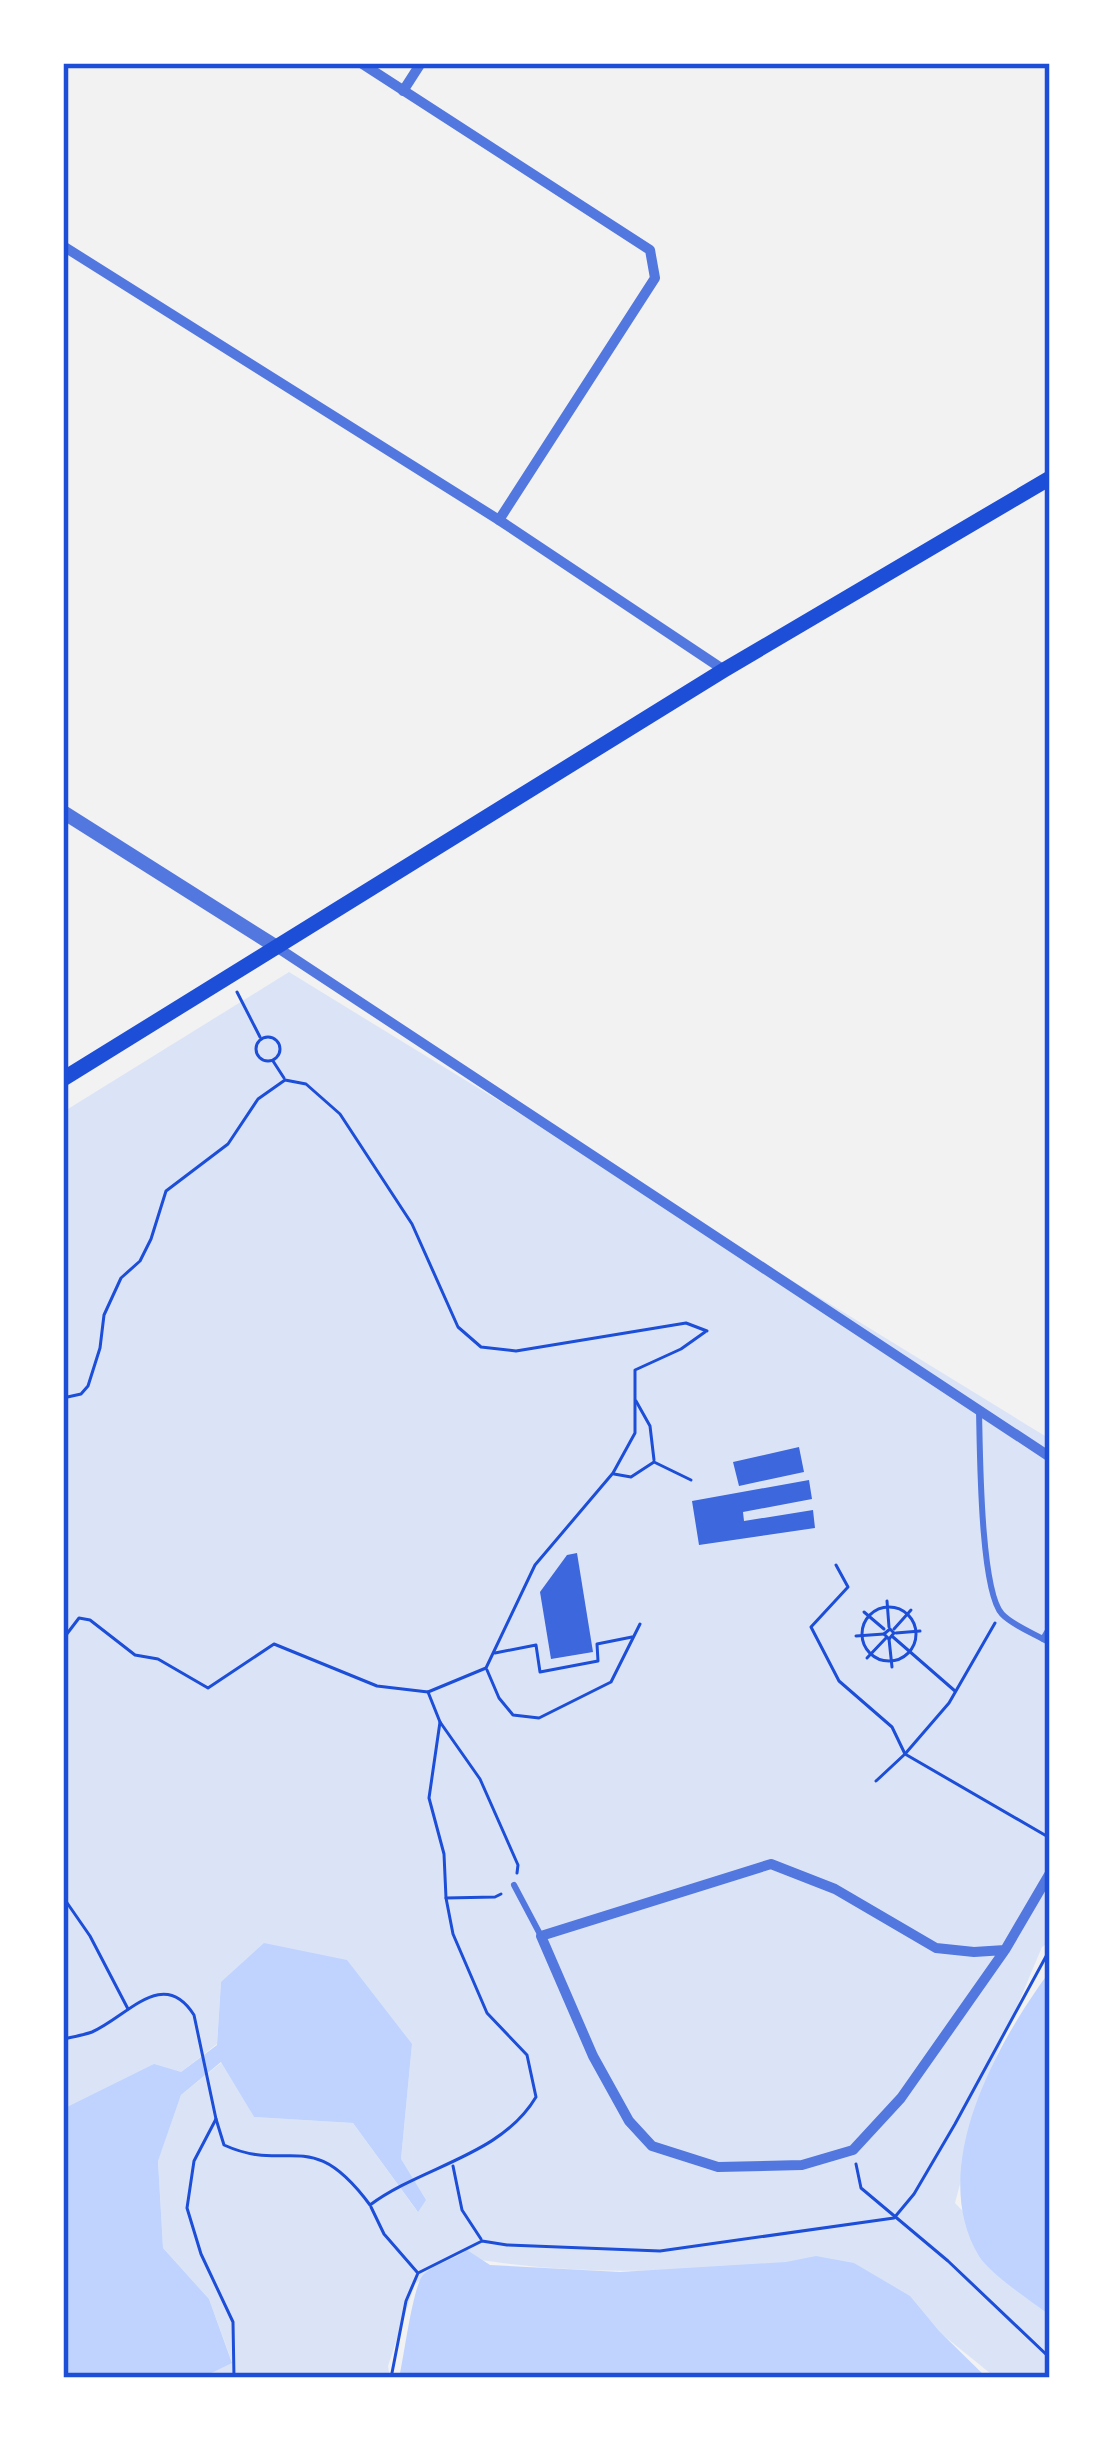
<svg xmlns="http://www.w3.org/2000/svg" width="1113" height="2441" font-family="Literata,serif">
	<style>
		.green { fill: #dbe4f7 }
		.water { fill: #bfd3fe }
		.building { fill: #3d67dc }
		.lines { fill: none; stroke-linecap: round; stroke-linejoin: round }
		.path { stroke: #1d4ed8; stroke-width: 3 }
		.service { stroke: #5277de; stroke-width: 6 }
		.minor { stroke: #5277de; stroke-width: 10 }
		.tertiary { stroke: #5277de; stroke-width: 14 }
		.secondary { stroke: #1d4ed8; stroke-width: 15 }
		.neatline { fill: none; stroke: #1d4ed8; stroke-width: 4.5 }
	</style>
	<rect width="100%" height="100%" fill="#f2f2f2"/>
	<path class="green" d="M289,972L1050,1439V1942L1042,1947L990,2071L955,2203L1050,2300V2378H996L854,2263C722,2268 590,2281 459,2256L415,2284L388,2366L390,2378H201L232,2362L209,2299L163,2248L158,2160L181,2095L222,2062L254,2117L353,2123L417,2211L401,2159L412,2044L221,1982L217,2044L181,2072L63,2121V1112Z"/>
	<g class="water">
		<polygon points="264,1943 347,1960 412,2044 401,2159 426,2200 418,2212 353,2123 254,2117 221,2062 181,2095 158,2161 163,2248 209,2299 232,2363 201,2378 63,2378 63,2109 154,2064 181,2072 217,2045 221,1982"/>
		<path d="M1050,1971V2315C1032,2302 989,2273 979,2256C926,2168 997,2043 1050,1971Z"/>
		<path d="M467,2250L490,2265L620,2272L786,2262L816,2256L854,2263L910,2296L939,2331L987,2378H399C404,2358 413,2283 424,2274C436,2263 454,2260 467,2250Z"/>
	</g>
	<g class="building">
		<polygon points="799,1447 804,1472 739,1486 733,1462"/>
		<polygon points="809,1480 812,1499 743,1512 744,1521 813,1510 815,1528 699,1545 692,1501"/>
		<polygon points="577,1553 593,1652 551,1659 540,1592 567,1555"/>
	</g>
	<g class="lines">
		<g class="path">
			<polyline points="237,992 260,1037"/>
			<circle cx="268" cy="1049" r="12"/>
			<polyline points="273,1061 284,1078"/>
			<polyline points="63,1398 81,1394 88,1386 100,1348 104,1315 121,1278 140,1261 151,1239 166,1191 228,1144 258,1099 285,1080 306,1084 340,1114 412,1224 458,1327 481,1347 516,1351 686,1323 707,1331"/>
			<polyline points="636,1401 650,1426 654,1460"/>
			<polyline points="614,1474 631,1477 654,1462 691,1480"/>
			<polyline points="836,1565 848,1587 811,1627 839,1681 892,1727 905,1754 876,1781"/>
			<polyline points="887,1601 889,1627"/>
			<circle cx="889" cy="1634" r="27"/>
			<polyline points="864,1612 884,1629"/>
			<polyline points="995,1623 949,1703 905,1754 1050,1838"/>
			<polygon points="890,1629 894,1633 889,1639 884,1634"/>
			<polyline points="894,1629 911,1610"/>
			<polyline points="896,1633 920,1631"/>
			<polyline points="856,1636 884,1634"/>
			<polyline points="893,1637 955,1691"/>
			<polyline points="63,1639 79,1618 90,1620 135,1655 158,1659 208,1688 274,1644 377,1686 428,1692 440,1722 480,1779 518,1865 517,1873"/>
			<polyline points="889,1639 892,1667"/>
			<polyline points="495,1653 536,1645 540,1672 598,1661 597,1644 632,1637"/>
			<polyline points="867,1658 886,1638"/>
			<polyline points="487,1670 499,1698 513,1715 539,1718 611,1682 640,1624"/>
			<polyline points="428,1692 486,1668 535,1565 613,1473 635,1433 635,1370 681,1349 705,1332"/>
			<polyline points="63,1897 90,1936 128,2009"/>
			<polyline points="446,1898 495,1897 501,1894"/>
			<path d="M63,2039C72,2037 84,2035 92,2032C127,2017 163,1966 194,2015L216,2119L194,2161L187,2208L201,2254L233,2322L234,2378"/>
			<path d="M216,2119L224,2145C290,2175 310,2124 370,2205C422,2166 501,2156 536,2097L527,2055L487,2013L453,1934L446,1898L444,1854L429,1798L440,1722"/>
			<polyline points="856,2164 861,2188 948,2261 1050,2358"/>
			<polyline points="453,2166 462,2210 481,2239"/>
			<polyline points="371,2207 384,2234 417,2272"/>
			<polyline points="391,2378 406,2301 418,2273 482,2241 507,2245 660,2251 894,2218 914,2194 955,2124 1050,1949"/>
		</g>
		<g class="service">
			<path d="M979,1411C980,1447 980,1590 1002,1614C1013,1626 1036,1634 1050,1643"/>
			<polyline points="1043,1639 1050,1627"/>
			<polyline points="514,1885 541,1936"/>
		</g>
		<g class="minor">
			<polyline points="361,63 650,250 655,278 499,520"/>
			<polyline points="403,91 421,63"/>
			<polyline points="63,246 499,520 724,670"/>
			<polyline points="275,946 1050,1457"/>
			<polyline points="1005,1950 974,1952 936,1948 835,1889 771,1864 541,1936 593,2056 629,2121 652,2146 718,2167 802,2165 853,2150 901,2098 1005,1950 1050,1873"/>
		</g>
		<polyline class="tertiary" points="63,812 275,946"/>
		<polyline class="secondary" points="63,1079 724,670 1050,478"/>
	</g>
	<rect width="1113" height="2441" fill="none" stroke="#ffffff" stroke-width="132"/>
	<rect x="66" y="66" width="981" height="2309" class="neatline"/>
</svg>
